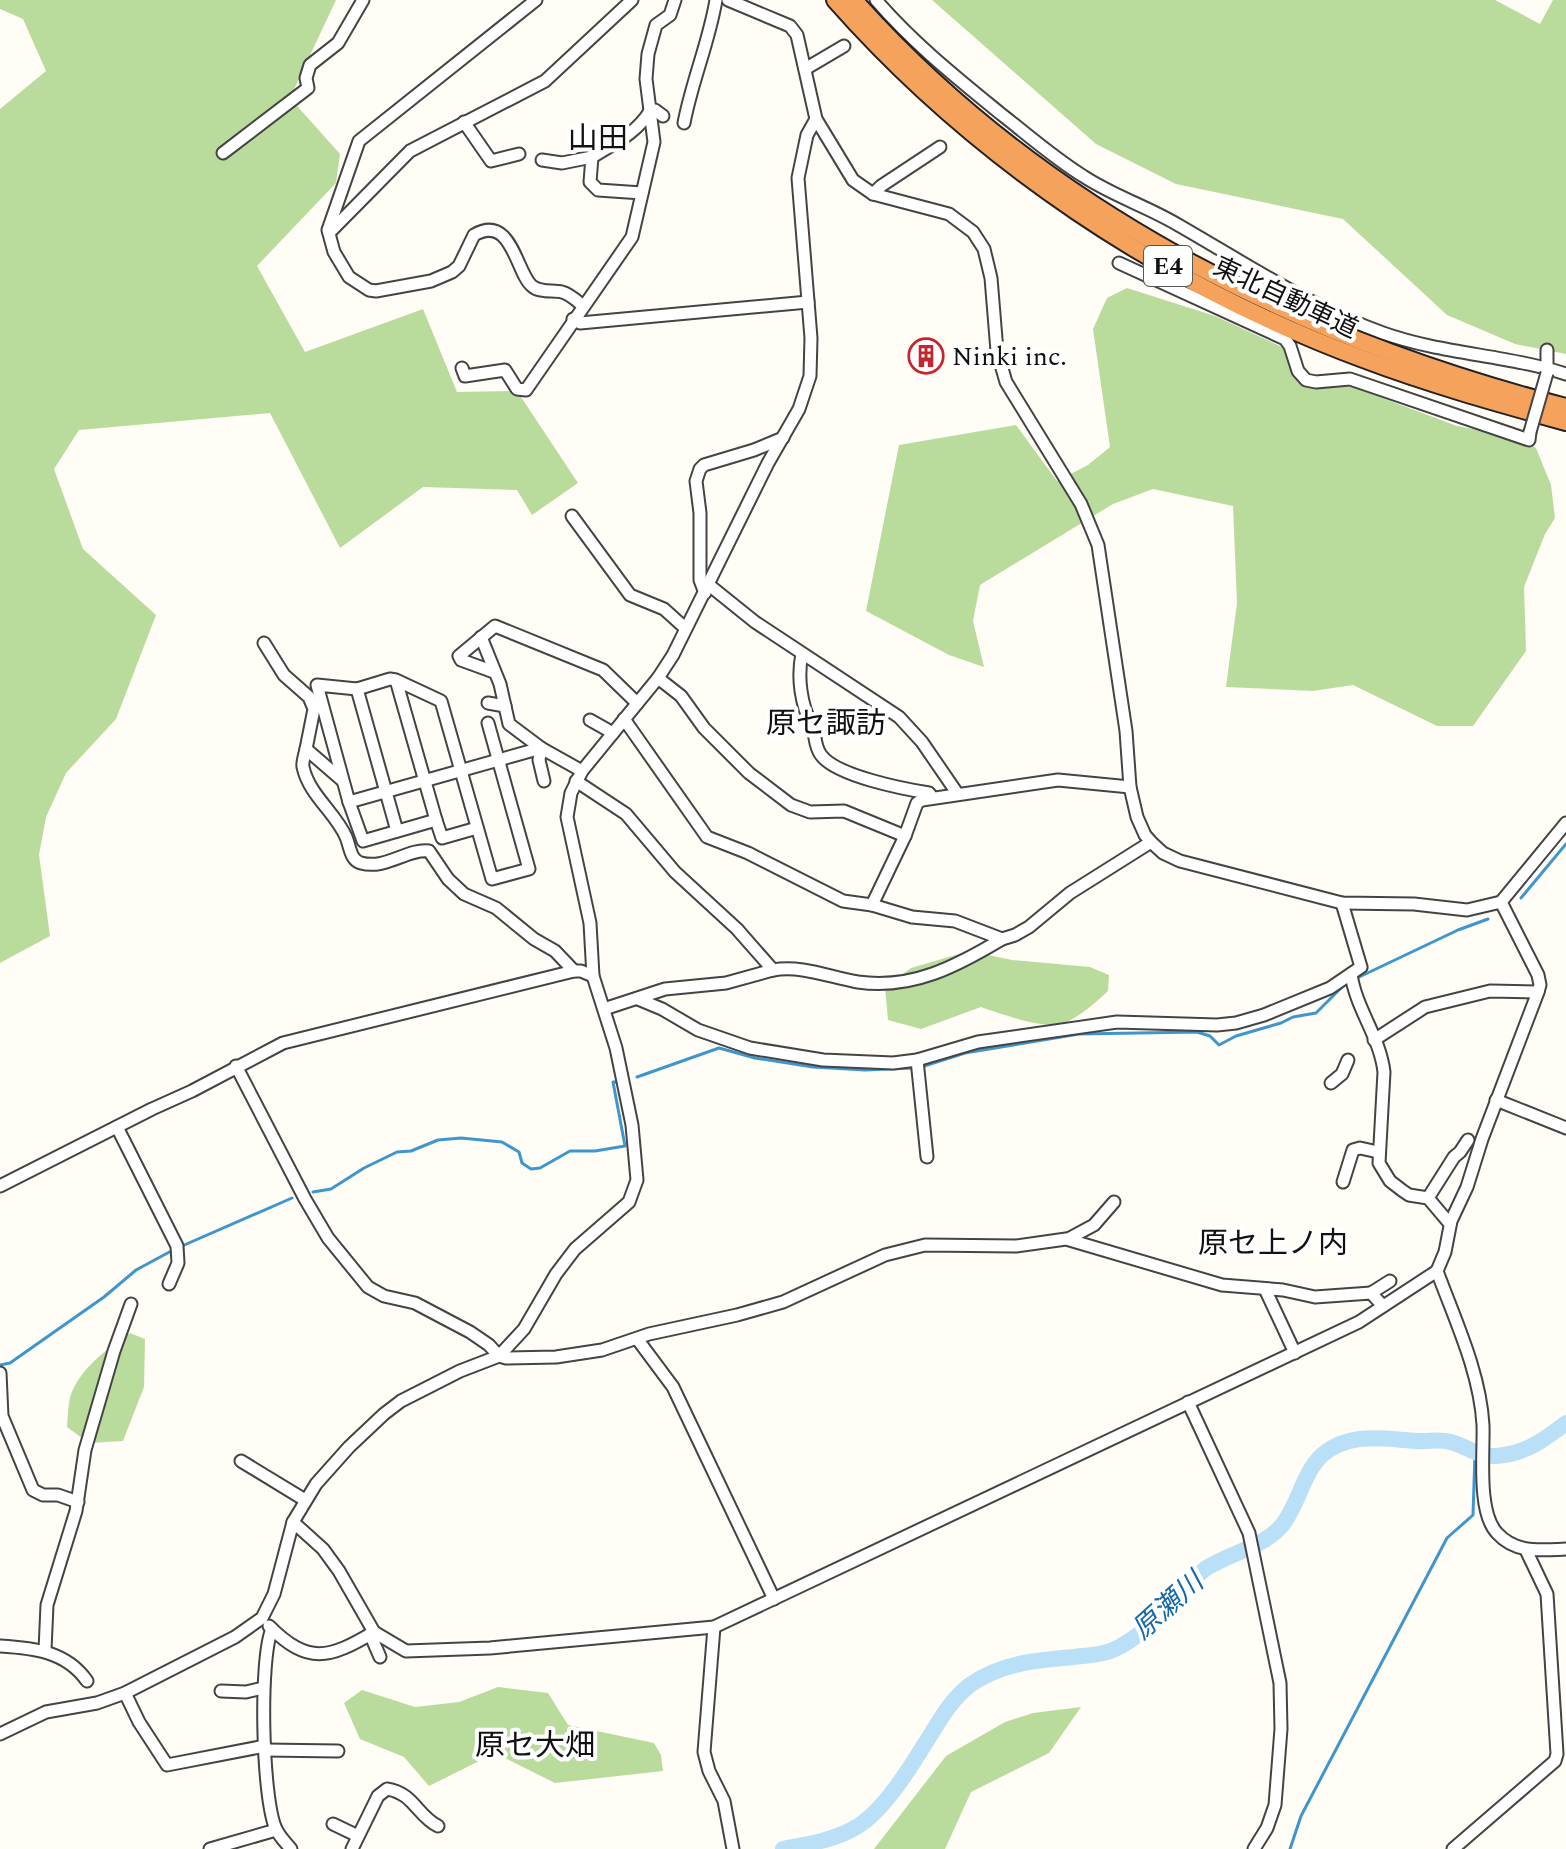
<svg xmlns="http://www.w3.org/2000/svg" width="1566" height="1849" font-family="Spectral,'Noto Sans JP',serif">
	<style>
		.forest { fill: #b9dc9c }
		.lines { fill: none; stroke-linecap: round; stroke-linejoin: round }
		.stream { stroke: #3f96cf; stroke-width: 3 }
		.river { stroke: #b9e0f7; stroke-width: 16 }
		.minor-casing { stroke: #444; stroke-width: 15 }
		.highway-casing { stroke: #222; stroke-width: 20 }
		.minor { stroke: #fff; stroke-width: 11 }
		.highway { stroke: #f5a25d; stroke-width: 16 }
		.minor-bridge-casing { stroke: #444; stroke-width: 15; stroke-linecap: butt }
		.minor-bridge { stroke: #fff; stroke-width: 11 }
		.labels { text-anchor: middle; stroke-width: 8; stroke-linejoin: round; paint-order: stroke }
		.shield { fill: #fff; stroke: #585858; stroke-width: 2 }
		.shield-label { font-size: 24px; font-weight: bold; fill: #111 }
		.street-label { font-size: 26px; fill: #111; stroke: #fff }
		.poi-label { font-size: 26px; fill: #111; stroke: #fff; text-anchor: start }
		.water-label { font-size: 28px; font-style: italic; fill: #1768a6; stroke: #fff }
		.quarter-label { font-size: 30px; fill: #111; stroke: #fff }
	</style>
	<rect width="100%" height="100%" fill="#fffdf5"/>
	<g class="forest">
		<polygon points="0,0 336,0 290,98 340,154 336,183 257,266 305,352 423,309 457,392 517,391 578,483 532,515 517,490 423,487 340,548 270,413 79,430 54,469 83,549 156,615 116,719 66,773 46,817 39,855 50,936 0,963 0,109 46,71 23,19 0,9"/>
		<polygon points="932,0 1495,0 1540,24 1553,0 1566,0 1566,354 1515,344 1447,315 1343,219 1176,184 1096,144"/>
		<polygon points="1127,288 1215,316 1282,347 1307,386 1353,387 1457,426 1516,437 1536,448 1551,485 1555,518 1545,534 1524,587 1526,651 1473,726 1437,726 1353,685 1313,691 1226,687 1237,603 1233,506 1153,489 1113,504 980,585 973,621 984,667 949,655 866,611 899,445 1016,425 1057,481 1088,465 1110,447 1093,329 1107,298"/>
		<path d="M969,951L1012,960L1090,967L1109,975L1108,991C1095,1003 1083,1014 1067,1022C1046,1031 1002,1014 981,1007L921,1029L888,1020L885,987L911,968Z"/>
		<path d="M130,1333L145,1339L144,1387L123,1441L89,1443L67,1427C68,1417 68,1404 71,1394C82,1367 107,1349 130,1333Z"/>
		<polygon points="498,1687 548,1693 568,1725 654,1743 661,1755 663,1771 555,1783 495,1753 429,1786 404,1757 360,1739 344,1703 362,1690 415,1707 459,1702"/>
		<polygon points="1081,1707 1049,1753 971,1792 945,1849 874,1849 946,1756 1005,1722 1033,1713"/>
	</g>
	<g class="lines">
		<g class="stream">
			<polyline points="1521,898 1566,844"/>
			<polyline points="1357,978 1458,930 1488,919"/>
			<polyline points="921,1067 965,1053 1079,1034 1197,1032 1210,1036 1219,1045 1236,1036 1281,1023 1293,1017 1316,1013 1346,983"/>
			<polyline points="637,1077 719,1048 755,1058 813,1067 865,1070 914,1068"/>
			<polyline points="313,1192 331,1189 364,1168 397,1152 411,1151 438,1140 461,1138 502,1142 519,1152 522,1163 531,1169 540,1168 570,1151 595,1151 625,1146 613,1082 618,1082"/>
			<polyline points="182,1246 292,1198"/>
			<polyline points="0,1365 10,1363 104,1297 136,1270 175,1249"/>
			<polyline points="1290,1849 1301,1816 1447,1538 1473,1515 1475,1454"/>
		</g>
		<path class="river" d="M783,1849C808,1844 836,1840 858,1826C884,1810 910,1768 926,1742C939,1722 950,1700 970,1685C1001,1663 1037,1660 1074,1657C1090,1655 1106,1655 1121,1646C1144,1633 1162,1615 1180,1595C1188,1587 1196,1576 1205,1569C1229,1553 1265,1547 1283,1524C1299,1503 1303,1473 1322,1455C1351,1430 1388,1440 1421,1441C1432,1441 1440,1439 1451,1442C1468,1447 1478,1457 1496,1456C1525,1454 1544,1440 1566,1423"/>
		<defs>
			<g id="minor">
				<path d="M536,0L359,141L328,230L334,252L349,277L369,290L376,291L431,281L452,272L459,266L474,235C512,213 516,273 532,286C540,293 552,290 562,292C570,294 577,301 583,306"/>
				<path d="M876,0C913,43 957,78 1001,114C1028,135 1054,158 1083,176C1113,196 1149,207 1180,226C1246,264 1311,307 1383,333C1442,354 1507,355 1566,374"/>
				<polyline points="805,69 844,46"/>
				<polyline points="464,122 491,161 519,154"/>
				<path d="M684,123C692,81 709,42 716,0"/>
				<polyline points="223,153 308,88 306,78 310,65 338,43 363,0"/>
				<polyline points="542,160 562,163 592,157"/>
				<path d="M642,193L598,190L590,182L592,157C613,144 637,133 650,111L655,110L663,116"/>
				<polyline points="873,194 881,186 940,147"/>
				<polyline points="329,233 410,151 545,81 632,0"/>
				<polyline points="1119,263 1285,339 1290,346 1298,371 1306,380 1316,382 1350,379 1529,440 1530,432"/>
				<polyline points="573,319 580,323 808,302"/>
				<polyline points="1547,350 1547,373"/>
				<polyline points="462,368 465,376 505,370 517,389 526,390 632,237 654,142 646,79 648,54 656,25 670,15 675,0"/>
				<polyline points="572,516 630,595 664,609 685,628"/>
				<polyline points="709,585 755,622 899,717 922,742 957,793"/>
				<polyline points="705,593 700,580 700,513 696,481 700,469 704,465 754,450 783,438"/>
				<polyline points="481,637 500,684 509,724 541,748 539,760 544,781"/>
				<polyline points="264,643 284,675 309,697 314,709 306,749 342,780"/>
				<path d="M802,654C797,677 801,705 812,726C816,735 814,746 821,755C836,776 904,789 929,793L932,797"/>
				<polyline points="494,672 461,660 459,656 495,626 603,670 637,703"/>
				<polyline points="658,678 681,696 704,728 749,773 791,805 810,812 844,811 905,836"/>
				<polyline points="396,680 436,820 363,841 349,802 317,685 357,689 390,679 396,680 441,701 492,879 529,869 488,723"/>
				<polyline points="357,689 397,831"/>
				<polyline points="488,703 505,706"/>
				<polyline points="624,719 707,837 748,853 843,901 872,905 912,917 955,921 1002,939 1015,935 1029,927 1070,893 1151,842"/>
				<polyline points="590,720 613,733"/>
				<path d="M306,749C305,755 302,761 303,767C309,795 335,812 346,837C350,846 350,860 361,863C386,870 408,848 429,851L448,879L464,894L496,908L534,939L555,951L574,971"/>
				<polyline points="576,781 626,814 675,872 737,929 773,970 726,983 665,989 604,1009"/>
				<polyline points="349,802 541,748 582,771"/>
				<polyline points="436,820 442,838 477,828"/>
				<polyline points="1501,902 1566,823"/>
				<polyline points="872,905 905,836 917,803 922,800 1058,780 1130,787"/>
				<path d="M773,970C802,965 829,977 858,982C912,990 957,966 1002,939"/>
				<path d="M1351,974C1356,1009 1380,1037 1384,1072L1379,1163L1390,1181L1403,1191L1409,1195L1428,1198L1450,1224"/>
				<polyline points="638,999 662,1009 698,1030 750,1048 823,1060 893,1063 917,1060 978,1042 1117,1022 1217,1025 1236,1023 1264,1015 1330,988 1361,967 1342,903"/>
				<polyline points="1374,1040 1425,1007 1490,991 1538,992"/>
				<polyline points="917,1060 927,1157"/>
				<polyline points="236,1066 305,1199 328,1238 368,1287 384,1296 415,1303 470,1332 489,1345 499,1356 506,1358 556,1357 602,1350 649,1334 737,1315 783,1302 885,1255 925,1245 1016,1246 1066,1239 1222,1285 1283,1290 1315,1297 1371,1293 1383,1306"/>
				<polyline points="1331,1083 1342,1074 1348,1060"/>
				<polyline points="1496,1100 1566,1128"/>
				<polyline points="117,1127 177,1246 178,1263 169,1284"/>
				<polyline points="1343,1182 1353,1150 1360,1148 1378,1152"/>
				<polyline points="0,1186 152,1109 192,1091 283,1043 574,971 581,971 593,976"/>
				<polyline points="1428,1198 1454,1157 1460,1152 1468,1140"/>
				<polyline points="1068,1239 1094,1225 1114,1202"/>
				<path d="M1437,1271C1455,1320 1480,1372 1483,1425C1484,1453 1477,1512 1497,1533C1516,1554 1541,1550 1566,1549"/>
				<polyline points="1265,1289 1295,1353"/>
				<polyline points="1371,1293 1390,1281"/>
				<polyline points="638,1340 673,1387 774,1599"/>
				<polyline points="0,1373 2,1416 33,1490 43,1495 58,1495 78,1502"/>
				<polyline points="1188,1402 1249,1533 1280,1683 1281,1729 1275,1805 1267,1828 1254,1849"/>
				<polyline points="241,1461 305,1500"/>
				<polyline points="293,1522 323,1549 339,1571 374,1632 406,1651 490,1648 714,1627 1359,1322 1437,1271 1445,1252 1451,1221 1467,1187 1482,1139 1538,992 1540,985 1538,975 1501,902 1467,910 1414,904 1342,903 1180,861 1163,853 1151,842 1145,835 1137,817 1130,787 1126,731 1098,545 1081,504 1006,382 997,351 991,278 984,249 973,232 949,214 873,194 853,180 816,119 797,35 790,26 728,0"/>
				<path d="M269,1626C308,1665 329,1659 374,1632"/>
				<polyline points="714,1627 704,1752 709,1771 724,1801 733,1849"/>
				<path d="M272,1629C259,1659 262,1799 276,1829C279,1836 286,1843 291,1849"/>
				<polyline points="370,1634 380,1657"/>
				<path d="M0,1646C33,1648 66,1651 87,1681"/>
				<polyline points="45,1650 47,1605 76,1511 85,1450 114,1351 131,1304"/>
				<polyline points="221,1691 246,1692 263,1688"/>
				<polyline points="125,1693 139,1722 167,1765 265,1746"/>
				<polyline points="0,1734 46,1712 97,1703 125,1693 235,1637 262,1618 274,1594 293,1522 316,1484 349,1447 384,1414 401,1401 460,1371 499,1356 524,1329 556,1274 575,1249 629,1202 637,1180 632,1125 616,1048 593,976 590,923 567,817 571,793 582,771 658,678 673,655 768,463 799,409 810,376 811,338 798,178 807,135 816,119"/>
				<polyline points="265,1750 338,1751"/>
				<polyline points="333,1824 358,1836"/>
				<polyline points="210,1849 276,1830"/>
				<path d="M352,1849L378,1796L387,1789C414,1793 417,1816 438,1826"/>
				<polyline points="1453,1849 1555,1761 1557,1754 1547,1594 1526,1550"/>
			</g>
			<g id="highway">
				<path d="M835,0C976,160 1162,284 1363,359C1429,384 1497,403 1566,422"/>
				<path d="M854,0C1040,209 1297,338 1566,407"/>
			</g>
		</defs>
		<use href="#minor" class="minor-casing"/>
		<use href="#highway" class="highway-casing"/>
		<use href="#minor" class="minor"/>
		<use href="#highway" class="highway"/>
		<defs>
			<polyline id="minor-bridge" points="1530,432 1547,373"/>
		</defs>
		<use href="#minor-bridge" class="minor-bridge-casing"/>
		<use href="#minor-bridge" class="minor-bridge"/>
	</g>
	<defs>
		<symbol id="building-ring" viewBox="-11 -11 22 22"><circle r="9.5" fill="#fff" stroke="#c4262e" stroke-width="1.5"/><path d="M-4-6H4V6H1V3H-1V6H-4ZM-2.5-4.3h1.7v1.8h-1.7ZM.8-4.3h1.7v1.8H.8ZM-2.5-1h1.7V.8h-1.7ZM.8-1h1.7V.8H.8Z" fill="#c4262e"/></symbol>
	</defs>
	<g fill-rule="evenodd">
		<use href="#building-ring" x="906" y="336" width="40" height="40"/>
	</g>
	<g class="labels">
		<rect class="shield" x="1144" y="246" width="48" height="40" rx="6"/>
		<g class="shield-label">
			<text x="1168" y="274">E4</text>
		</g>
		<g class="street-label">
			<text transform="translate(1286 297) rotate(25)" y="9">東北自動車道</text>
		</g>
		<g class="poi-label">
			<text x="952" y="365">Ninki inc.</text>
		</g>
		<g class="water-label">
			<text transform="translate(1167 1605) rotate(-42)" y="10">原瀬川</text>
		</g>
		<g class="quarter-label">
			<text x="598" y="148">山田</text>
			<text x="826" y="733">原セ諏訪</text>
			<text x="1273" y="1253">原セ上ノ内</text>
			<text x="535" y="1755">原セ大畑</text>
		</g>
	</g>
</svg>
